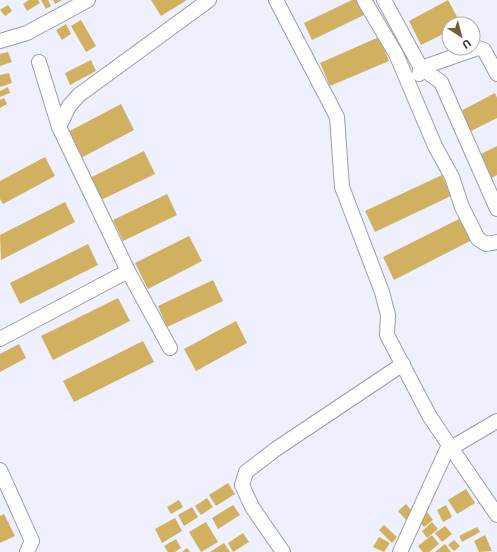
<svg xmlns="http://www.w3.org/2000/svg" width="497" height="552" font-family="'Exo 2',sans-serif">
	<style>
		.building { fill: #d1b05f }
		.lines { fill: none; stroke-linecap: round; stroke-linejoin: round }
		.minor-casing { stroke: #9c9daa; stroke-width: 16 }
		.minor { stroke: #fff; stroke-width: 14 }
	</style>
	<rect width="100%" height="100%" fill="#eff0ff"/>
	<g class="building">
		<polygon points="29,0 38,0 40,3 27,11 23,4"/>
		<polygon points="41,0 48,0 51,6 46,9"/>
		<polygon points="53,0 62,0 55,4"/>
		<polygon points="151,0 187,0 161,16"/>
		<polygon points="352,0 357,0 364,15 312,40 304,23"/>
		<polygon points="448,0 461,24 449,24 449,31 421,45 409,21"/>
		<polygon points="8,5 12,11 5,16 0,10"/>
		<polygon points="81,20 96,46 86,52 71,26"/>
		<polygon points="66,24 71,34 62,40 56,30"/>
		<polygon points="379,37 389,61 330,86 320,63"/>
		<polygon points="8,52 12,62 0,66 0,54"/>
		<polygon points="91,60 96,71 70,85 65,73"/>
		<polygon points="9,73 12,83 0,87 0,75"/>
		<polygon points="8,87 10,93 0,97 0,91"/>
		<polygon points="495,93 497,98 497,118 469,132 459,112"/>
		<polygon points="4,98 7,104 0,108 0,100"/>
		<polygon points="121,104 134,130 79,159 66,133"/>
		<polygon points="497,146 497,175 490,179 479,155"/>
		<polygon points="144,151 155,174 101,200 90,178"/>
		<polygon points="45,157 55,176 3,204 0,199 0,181"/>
		<polygon points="442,175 451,196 375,232 365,211"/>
		<polygon points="167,194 177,215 123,241 113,220"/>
		<polygon points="65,202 75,222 1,260 0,235"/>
		<polygon points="461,218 472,240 394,280 383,257"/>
		<polygon points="189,236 202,261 148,289 135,263"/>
		<polygon points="88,244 98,265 20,304 10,283"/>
		<polygon points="213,280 223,301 167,327 158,306"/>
		<polygon points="118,298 130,321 53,360 41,336"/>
		<polygon points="236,321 247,343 196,371 184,349"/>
		<polygon points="143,341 154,362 74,402 63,381"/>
		<polygon points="19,344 26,358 0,372 0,354"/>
		<polygon points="228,483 235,494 216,506 209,495"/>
		<polygon points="466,489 475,503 457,514 448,500"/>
		<polygon points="207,498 213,507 201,515 195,506"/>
		<polygon points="179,500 183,507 171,514 167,507"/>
		<polygon points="406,504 414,514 406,520 398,511"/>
		<polygon points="233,505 240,515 218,529 212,518"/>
		<polygon points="446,505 452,517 443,522 437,510"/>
		<polygon points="192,507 198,517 184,526 178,515"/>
		<polygon points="424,508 433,520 424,527 418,520"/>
		<polygon points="4,514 15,536 0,543 0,516"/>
		<polygon points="175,518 182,531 162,543 155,529"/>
		<polygon points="206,522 218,542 201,552 189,532"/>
		<polygon points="432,522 438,529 427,538 422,531"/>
		<polygon points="384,525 397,537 392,543 379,530"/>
		<polygon points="445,526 452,534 442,542 435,533"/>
		<polygon points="477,527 480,532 462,542 459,536"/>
		<polygon points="243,533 249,542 233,552 228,543"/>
		<polygon points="432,535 439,544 429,552 423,552 418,546"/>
		<polygon points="485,535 492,551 479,552 474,541"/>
		<polygon points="379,537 390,543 384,552 373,547"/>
		<polygon points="176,539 181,548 175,552 168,552 164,546"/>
		<polygon points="454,540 460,546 454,551 448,545"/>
		<polygon points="224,543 230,552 210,552"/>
		<polygon points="445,544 451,552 435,552"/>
		<polygon points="187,548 190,552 182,552"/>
	</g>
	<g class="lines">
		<defs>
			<g id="minor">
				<polyline points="276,0 337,117 342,187 382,292 388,315 387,335 430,417 497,515"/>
				<polyline points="364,0 396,54 435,146 452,177 462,207 478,239 486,244 497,242"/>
				<polyline points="384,0 421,68 441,82 497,209"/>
				<polyline points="0,41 27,33 88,0"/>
				<polyline points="39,62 59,127 128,271 170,348"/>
				<polyline points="419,74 421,68 478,48 484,50 497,74"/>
				<polyline points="59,127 69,106 79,95 209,0"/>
				<polyline points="0,339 128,271"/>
				<polyline points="451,448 497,421"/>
				<polyline points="0,470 32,541 27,552"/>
				<polyline points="283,552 252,507 242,485 246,472 276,449 403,364"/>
				<polyline points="400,552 449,445"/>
			</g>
		</defs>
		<use href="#minor" class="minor-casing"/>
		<use href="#minor" class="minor"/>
	</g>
	<g transform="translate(461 36) rotate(144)"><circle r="19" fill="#ffffff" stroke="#aeaeb0"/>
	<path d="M0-3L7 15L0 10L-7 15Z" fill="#74602f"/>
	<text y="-6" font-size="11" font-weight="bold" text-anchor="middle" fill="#34353a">U</text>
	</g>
</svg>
